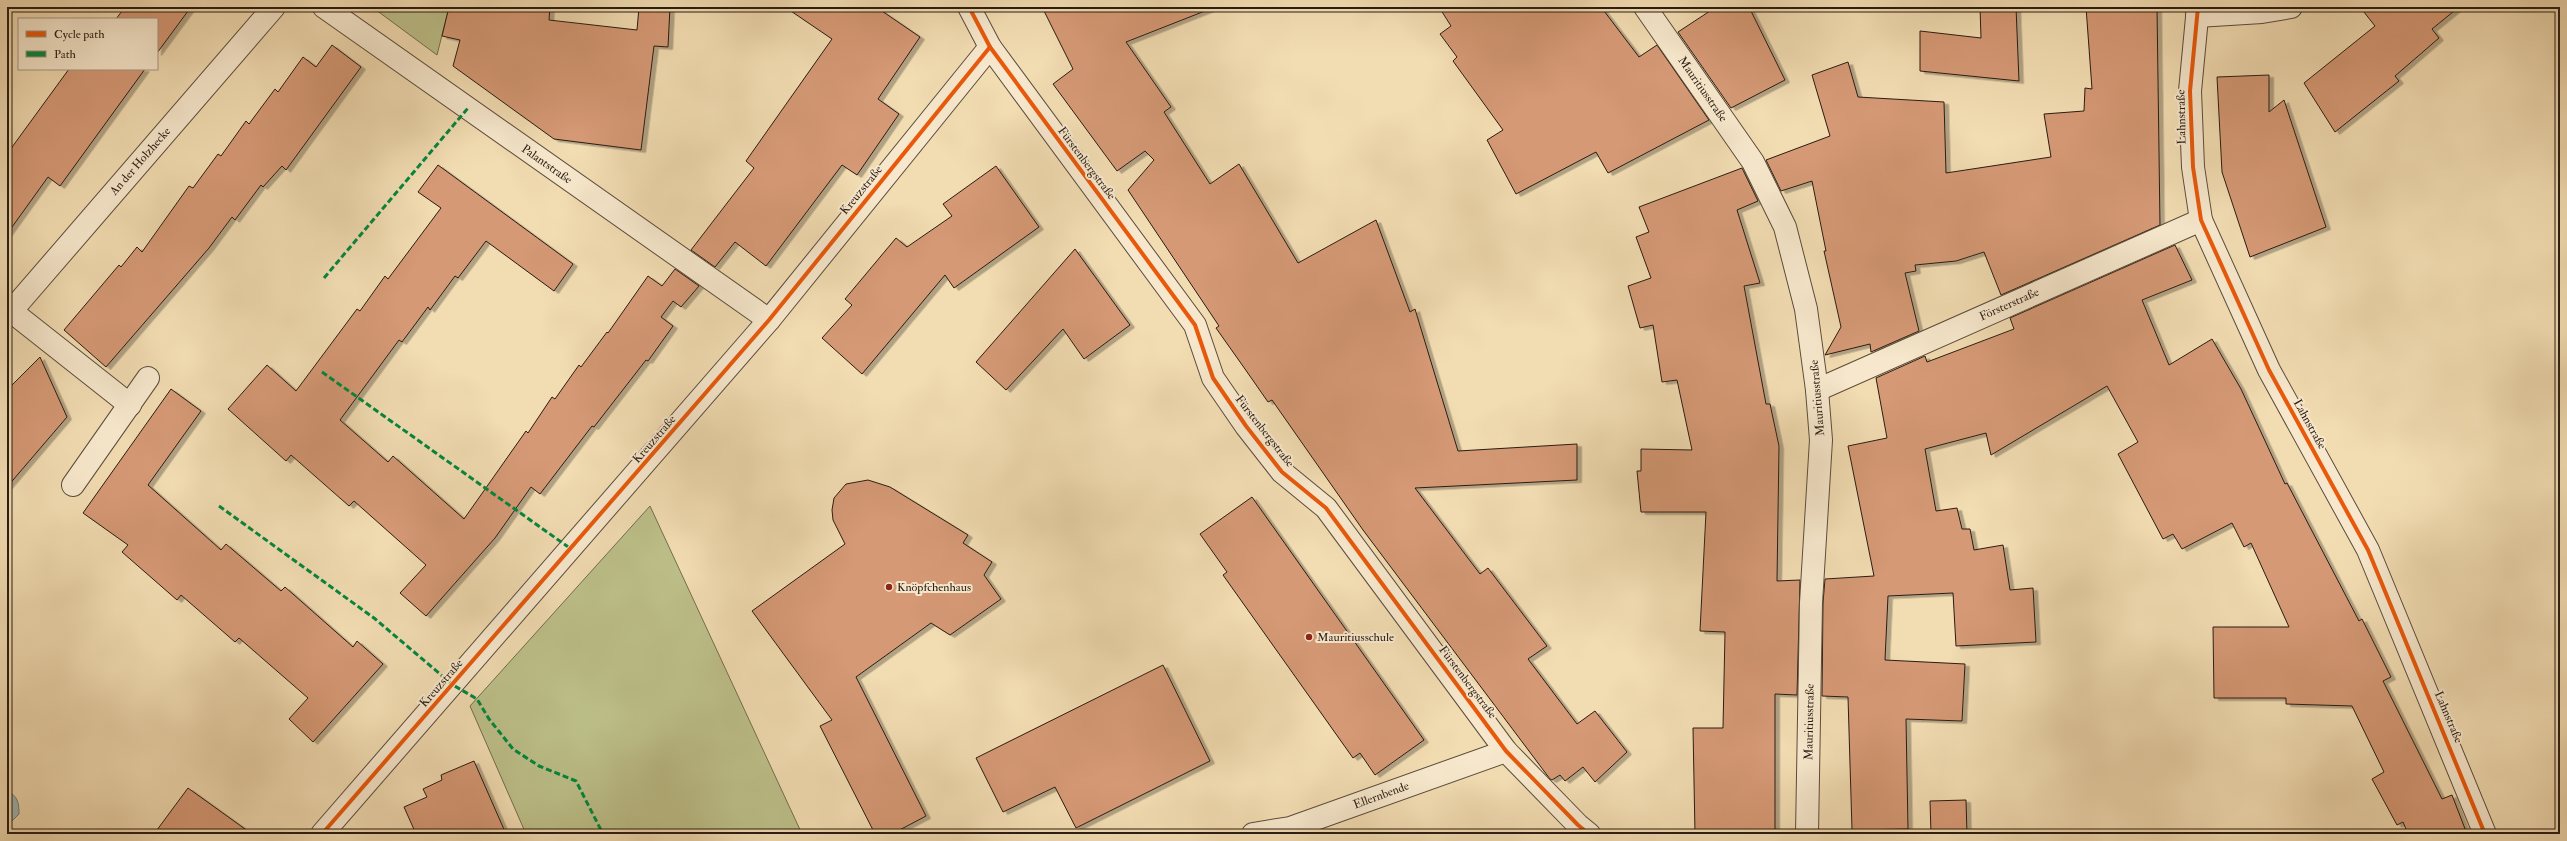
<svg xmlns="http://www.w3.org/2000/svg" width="2567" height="841" font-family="'IM FELL Double Pica',serif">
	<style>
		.green { fill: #bdc08a; stroke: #736e4e }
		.water { fill: #9eb9b6; stroke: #6f7a75 }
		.building { fill: #d59975; stroke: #291c13; filter: url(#shadow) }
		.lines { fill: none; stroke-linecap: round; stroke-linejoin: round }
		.minor-casing { stroke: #5b4c3b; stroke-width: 24 }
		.minor { stroke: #f7e8cd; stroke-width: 22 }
		.quiet { stroke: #00873e; stroke-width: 3; stroke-dasharray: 6 3; stroke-linecap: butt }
		.cycleway-casing { stroke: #f7e8cd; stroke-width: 6 }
		.cycleway { stroke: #e8590c; stroke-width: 4 }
		.poi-dot { fill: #8f2418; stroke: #f7e8cd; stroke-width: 1.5 }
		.labels { text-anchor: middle; stroke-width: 4; stroke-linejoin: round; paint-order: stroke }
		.street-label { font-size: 12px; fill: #291c13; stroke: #f7e8cd }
		.poi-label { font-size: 12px; fill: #291c13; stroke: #f7e8cd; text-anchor: start }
	</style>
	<defs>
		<filter id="shadow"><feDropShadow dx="4.5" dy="2.5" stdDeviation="0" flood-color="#0004"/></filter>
	</defs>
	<rect width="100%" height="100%" fill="#f2dcb2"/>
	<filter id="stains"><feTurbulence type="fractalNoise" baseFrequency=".005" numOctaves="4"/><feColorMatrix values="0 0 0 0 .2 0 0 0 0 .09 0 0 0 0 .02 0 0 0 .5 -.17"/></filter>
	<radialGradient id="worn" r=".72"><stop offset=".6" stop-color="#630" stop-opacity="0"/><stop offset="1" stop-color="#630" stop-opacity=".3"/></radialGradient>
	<g class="green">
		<polygon points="372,7 449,7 437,55"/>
		<polygon points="650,506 802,834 526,834 470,706"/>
	</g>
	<path class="water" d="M7,791C18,796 19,803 19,814L11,822H7Z"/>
	<g class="building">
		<polygon points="125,7 191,7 157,53 157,19 116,19"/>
		<polygon points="449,7 550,7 549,20 637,30 639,7 670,7 668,47 654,46 641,150 554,139 453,66 460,40 442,36"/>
		<polygon points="785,7 876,7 920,37 878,99 899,114 857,175 842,165 766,266 735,242 715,267 691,250 754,168 746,161 832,39"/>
		<polygon points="1042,7 1209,7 1210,9 1126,42 1171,107 1164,112 1210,184 1239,164 1298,263 1376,220 1410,312 1415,309 1458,451 1577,444 1577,480 1415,488 1480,574 1488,568 1547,646 1528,659 1577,724 1595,711 1627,752 1595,782 1583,767 1565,781 1560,775 1552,780 1550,779 1363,530 1272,400 1268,402 1245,369 1216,328 1219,326 1128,190 1154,160 1145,151 1117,171 1053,84 1073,69"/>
		<polygon points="1439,7 1601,7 1639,57 1657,45 1709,120 1608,173 1596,152 1516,194 1487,140 1503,130 1453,61 1457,57 1440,34 1451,26"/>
		<polygon points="1716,7 1749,7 1785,80 1731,108 1678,32"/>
		<polygon points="1980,7 2016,7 2019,81 1920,71 1920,31 1981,38"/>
		<polygon points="2086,7 2157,7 2160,225 2001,295 1984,252 1956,261 1915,265 1916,271 1905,273 1919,331 1871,352 1870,344 1825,355 1841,327 1824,251 1826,251 1812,181 1781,191 1766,160 1830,136 1812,75 1848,62 1858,97 1944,102 1946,173 2051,157 2044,114 2084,111 2085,88 2092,89"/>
		<polygon points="2360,7 2459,7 2432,29 2439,38 2395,76 2399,81 2335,132 2304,83 2375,26"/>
		<polygon points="332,45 361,67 286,170 282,166 263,187 261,185 235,220 232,217 209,248 106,367 64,330 119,265 121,267 137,247 142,252 189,186 193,188 218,154 221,156 246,121 249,124 275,89 278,92 303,57 316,67"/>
		<polygon points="69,69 145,69 60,186 48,177 7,234 7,154"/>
		<polygon points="2269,75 2269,112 2284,100 2326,227 2250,257 2222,172 2217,77"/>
		<polygon points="438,165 573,264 554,291 486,241 458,278 455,276 430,310 428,307 402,342 399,340 340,420 388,462 393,456 464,519 526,431 528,433 552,397 555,399 579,365 581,367 607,332 608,333 648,276 662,286 675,269 699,286 681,307 673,301 661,317 673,326 648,361 646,360 594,427 592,426 540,494 531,487 495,538 426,616 400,593 426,565 354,501 349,506 291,455 286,461 228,409 267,365 296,391 357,309 360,311 385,276 388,279 441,208 418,192"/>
		<polygon points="996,166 1039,227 954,288 945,275 862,374 822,338 852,305 845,299 896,238 907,247 952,216 943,204"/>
		<polygon points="1742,168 1758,201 1737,210 1760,283 1744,286 1766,404 1770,404 1779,446 1777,581 1800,580 1797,695 1775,694 1775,834 1695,834 1693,728 1723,728 1725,632 1700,631 1706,512 1641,512 1637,471 1641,471 1641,449 1692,450 1677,380 1662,382 1653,325 1640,328 1628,286 1651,278 1636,237 1649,232 1639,207"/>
		<polygon points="2175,245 2192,280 2142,300 2169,365 2212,339 2241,389 2285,484 2287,483 2359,621 2362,619 2391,677 2383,681 2442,799 2452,795 2467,834 2408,834 2403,822 2397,825 2372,779 2384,772 2352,706 2286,704 2286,698 2214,698 2213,627 2289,627 2251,543 2244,547 2232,523 2182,549 2173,534 2163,539 2118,454 2138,442 2107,386 1991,455 1986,433 1925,449 1936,511 1957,508 1962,529 1970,529 1974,550 2003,545 2010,590 2033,588 2036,642 1956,646 1953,593 1888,596 1885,660 1965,664 1962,721 1906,719 1908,829 1852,830 1848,697 1822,696 1823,603 1825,579 1874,576 1848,446 1887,438 1876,378 1925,356 1927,362 2014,329 2010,318"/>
		<polygon points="1075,249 1130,325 1084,359 1063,329 1006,390 976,362"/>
		<polygon points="40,357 67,417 7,487 7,390"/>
		<polygon points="171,389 201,411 148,485 221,550 226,544 281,591 285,587 353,647 357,641 383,664 313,742 289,719 308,698 239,638 235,642 181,595 177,600 122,552 128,545 83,513"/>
		<polygon points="868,480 890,487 968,535 963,543 992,562 984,575 1001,599 950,635 931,623 856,677 926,816 892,834 875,834 820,726 832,720 752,611 845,544 833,520 832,510 834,498 846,484"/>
		<polygon points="1252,497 1424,740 1375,775 1360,753 1353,758 1223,575 1227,572 1200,534"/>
		<polygon points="1163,665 1210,761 1076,828 1055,787 1003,812 976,758"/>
		<polygon points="474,761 506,834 416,834 404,807 427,797 423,789 442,780 441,775"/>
		<polygon points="188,788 252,834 154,834"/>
		<polygon points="1966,800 1967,834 1931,834 1930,801"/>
	</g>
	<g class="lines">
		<defs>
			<g id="minor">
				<polyline points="324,7 769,320"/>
				<polyline points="969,7 990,47 1195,325 1213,378 1246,426 1282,472 1326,508 1506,751 1578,825 1589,834"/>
				<polyline points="1645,7 1753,162 1785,227 1806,309 1817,390 1821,440 1811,603 1807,834"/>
				<polyline points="2198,7 2190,91 2193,167 2201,220 2269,370 2368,550 2485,834"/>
				<polyline points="2197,16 2262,12 2291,7"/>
				<polyline points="11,311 130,405"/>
				<polyline points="7,316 274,7"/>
				<polyline points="1817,390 2201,220"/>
				<polyline points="73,485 148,378"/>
				<polyline points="322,834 769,320 990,47"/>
				<polyline points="1253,834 1290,828 1506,751"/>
			</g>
		</defs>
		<use href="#minor" class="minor-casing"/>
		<use href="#minor" class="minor"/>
		<g class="quiet">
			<polyline points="324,278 468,108"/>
			<polyline points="322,372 571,549"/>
			<polyline points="219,506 374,618 453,685 477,699 489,719 513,749 539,766 576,781 603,834"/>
		</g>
		<defs>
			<g id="cycleway">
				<polyline points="969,7 990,47 1195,325 1213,378 1246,426 1282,472 1326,508 1506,751 1578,825 1589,834"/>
				<polyline points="2198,7 2190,91 2193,167 2201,220 2269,370 2368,550 2485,834"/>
				<polyline points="322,834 769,320 990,47"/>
			</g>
		</defs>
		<use href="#cycleway" class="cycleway-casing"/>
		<use href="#cycleway" class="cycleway"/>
	</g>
	<g class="poi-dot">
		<circle cx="889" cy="587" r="4"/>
		<circle cx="1309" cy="637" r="4"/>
	</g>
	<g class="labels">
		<g class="street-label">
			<text transform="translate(1703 89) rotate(55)" y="4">Mauritiusstraße</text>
			<text transform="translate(2181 117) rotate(-91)" y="4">Lahnstraße</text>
			<text transform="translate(140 161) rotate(-49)" y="4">An der Holzhecke</text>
			<text transform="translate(1087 163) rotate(53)" y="4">Fürstenbergstraße</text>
			<text transform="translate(547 164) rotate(35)" y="4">Palantstraße</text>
			<text transform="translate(861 190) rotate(-51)" y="4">Kreuzstraße</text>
			<text transform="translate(2009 304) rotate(-24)" y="4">Försterstraße</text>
			<text transform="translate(1817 398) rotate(-95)" y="4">Mauritiusstraße</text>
			<text transform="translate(2310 424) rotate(61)" y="4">Lahnstraße</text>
			<text transform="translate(1265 431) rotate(52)" y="4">Fürstenbergstraße</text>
			<text transform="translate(654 439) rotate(-49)" y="4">Kreuzstraße</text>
			<text transform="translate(1468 682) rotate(53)" y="4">Fürstenbergstraße</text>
			<text transform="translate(441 683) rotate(-49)" y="4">Kreuzstraße</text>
			<text transform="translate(2449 717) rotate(67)" y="4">Lahnstraße</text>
			<text transform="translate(1809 722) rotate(-89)" y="4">Mauritiusstraße</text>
			<text transform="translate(1381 795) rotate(-20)" y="4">Ellernbende</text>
		</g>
		<g class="poi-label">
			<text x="897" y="591">Knöpfchenhaus</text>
			<text x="1317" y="641">Mauritiusschule</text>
		</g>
	</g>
	<rect width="2567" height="841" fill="none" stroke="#f2dcb2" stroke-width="24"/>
	<rect x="8" y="8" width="2551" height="825" fill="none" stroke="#291c13" stroke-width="2"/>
	<rect x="12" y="12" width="2543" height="817" fill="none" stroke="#291c13"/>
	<rect x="18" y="18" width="140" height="52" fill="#f7e8cd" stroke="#a59683"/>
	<rect x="26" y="31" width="20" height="6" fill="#e8590c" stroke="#a59683"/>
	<text x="54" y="38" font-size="12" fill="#291c13">Cycle path</text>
	<rect x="26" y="51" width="20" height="6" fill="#00873e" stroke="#a59683"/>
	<text x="54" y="58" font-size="12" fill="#291c13">Path</text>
	<rect width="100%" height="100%" filter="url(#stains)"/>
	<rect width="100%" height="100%" fill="url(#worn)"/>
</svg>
